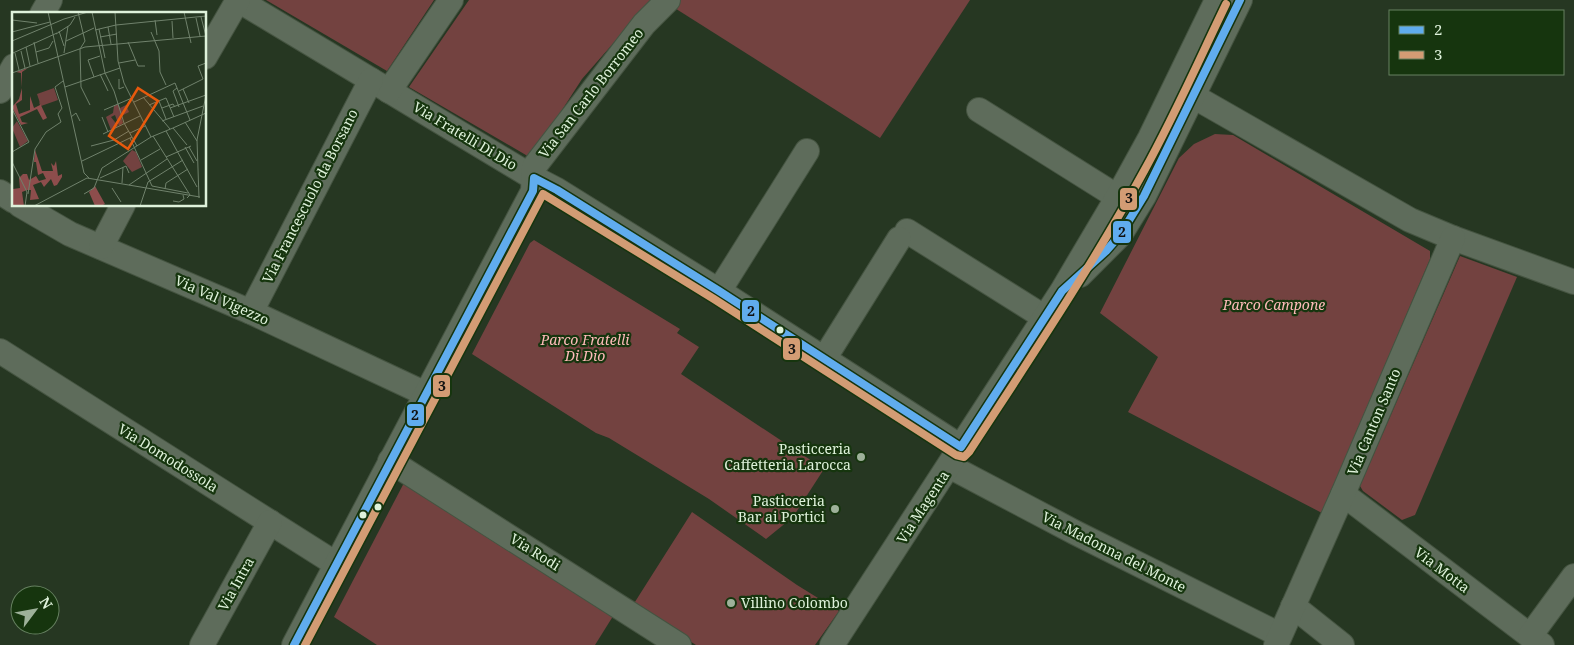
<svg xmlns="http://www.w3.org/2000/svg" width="1574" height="645" font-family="'Noto Serif',serif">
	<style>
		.green { fill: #734240 }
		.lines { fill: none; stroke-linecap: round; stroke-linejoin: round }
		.minor-casing { stroke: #455441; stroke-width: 26 }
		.minor { stroke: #5e6c5b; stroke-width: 24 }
		.bus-1-casing { stroke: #16350e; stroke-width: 11 }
		.bus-2-casing { stroke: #16350e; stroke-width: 11 }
		.bus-1 { stroke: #60acee; stroke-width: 8 }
		.bus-2 { stroke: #d39c74; stroke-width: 8 }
		.bus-dot { fill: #dff2db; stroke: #16350e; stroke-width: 2 }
		.poi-dot { fill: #9eb19a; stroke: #16350e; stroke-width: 2 }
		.labels { text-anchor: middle; stroke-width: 4.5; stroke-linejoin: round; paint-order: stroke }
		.street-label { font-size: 14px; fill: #dff2db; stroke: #16350e }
		.park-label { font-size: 14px; font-style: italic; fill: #ffbbba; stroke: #16350e }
		.poi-label { font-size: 14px; fill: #dff2db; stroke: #16350e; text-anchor: end }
		.inset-road { fill: none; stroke: #70826c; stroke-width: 1 }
		.view { fill: #e8590c; fill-opacity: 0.15; stroke: #e8590c; stroke-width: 2.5 }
		.inset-edge { fill: none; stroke: #dff2db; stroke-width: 2.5 }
		.line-badge { stroke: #16350e; stroke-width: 2 }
		.pale-badge-label { font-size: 14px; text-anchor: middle; font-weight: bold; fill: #111 }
	</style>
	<rect width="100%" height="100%" fill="#263722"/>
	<g class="green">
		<polygon points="266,0 434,0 387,71"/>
		<polygon points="469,0 651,0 582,79 531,158 409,87"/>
		<polygon points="662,0 970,0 880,138"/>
		<polygon points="1215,134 1233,135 1430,251 1430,259 1322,513 1128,412 1158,357 1100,313 1179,158 1194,144"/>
		<polygon points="534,240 680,329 677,333 699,347 681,374 824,469 793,517 766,539 709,499 609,438 596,433 472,354 530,243"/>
		<polygon points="1460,256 1517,277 1415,515 1402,520 1363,491 1360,486"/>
		<polygon points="406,479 615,613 595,645 377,645 334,617"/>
		<polygon points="692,512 797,585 839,611 815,645 696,645 633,605"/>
	</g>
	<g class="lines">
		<defs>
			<g id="minor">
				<polyline points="238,0 534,178 557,190 719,291 961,447"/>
				<polyline points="42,14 50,0"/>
				<polyline points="205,57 238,0"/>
				<polyline points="1175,88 1200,100 1410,220 1453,238 1574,282"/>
				<polyline points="0,91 14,66"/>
				<polyline points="389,91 451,0"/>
				<polyline points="979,110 1132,206"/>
				<polyline points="0,192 14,201"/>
				<polyline points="20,205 70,234 251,312 426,394"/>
				<polyline points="907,231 1044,317"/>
				<polyline points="101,247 123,205"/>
				<polyline points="1080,275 1120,235 1144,196 1240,0"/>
				<polyline points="719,291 807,151"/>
				<polyline points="251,312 371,80"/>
				<polyline points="0,351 336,564"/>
				<polyline points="824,359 899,239"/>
				<polyline points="390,461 679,645"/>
				<polyline points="949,466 1076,533 1280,635"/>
				<polyline points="1343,494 1542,645"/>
				<polyline points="1293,606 1342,645"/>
				<polyline points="1530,636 1574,576"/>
				<polyline points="202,645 270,522"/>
				<polyline points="294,645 533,191 534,167 644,24 668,0"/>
				<polyline points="832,645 1062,291 1117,198 1150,138 1217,0"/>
				<polyline points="1276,645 1343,494 1453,238"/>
			</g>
		</defs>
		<use href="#minor" class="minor-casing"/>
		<use href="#minor" class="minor"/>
		<defs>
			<polyline id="bus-1" points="294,645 533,191 534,178 557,190 719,291 961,447 1062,291 1106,251 1120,235 1144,196 1240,0"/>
			<path id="bus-2" d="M305,645L543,194L714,299L956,455L964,457L969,452C1029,360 1091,268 1144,171C1174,117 1199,60 1226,4"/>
		</defs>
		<use href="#bus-1" class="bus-1-casing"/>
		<use href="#bus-2" class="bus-2-casing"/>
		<use href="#bus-1" class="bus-1"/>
		<use href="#bus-2" class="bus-2"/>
	</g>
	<g class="bus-dot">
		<circle cx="780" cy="330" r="4.5"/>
		<circle cx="378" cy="507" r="4.5"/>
		<circle cx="363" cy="515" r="4.5"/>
	</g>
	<g class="poi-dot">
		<circle cx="861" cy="457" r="5"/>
		<circle cx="835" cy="509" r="5"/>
		<circle cx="731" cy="603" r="5"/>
	</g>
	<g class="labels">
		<g class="street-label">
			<text transform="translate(591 93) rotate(-52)" y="5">Via San Carlo Borromeo</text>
			<text transform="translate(465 136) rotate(31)" y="5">Via Fratelli Di Dio</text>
			<text transform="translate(310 196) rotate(-63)" y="5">Via Francescuolo da Borsano</text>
			<text transform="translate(222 300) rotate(24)" y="5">Via Val Vigezzo</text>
			<text transform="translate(1374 422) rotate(-67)" y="5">Via Canton Santo</text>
			<text transform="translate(168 458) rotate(32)" y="5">Via Domodossola</text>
			<text transform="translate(923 507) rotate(-57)" y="5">Via Magenta</text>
			<text transform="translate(535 552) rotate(32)" y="5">Via Rodi</text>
			<text transform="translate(1114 552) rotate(27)" y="5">Via Madonna del Monte</text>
			<text transform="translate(1442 570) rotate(37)" y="5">Via Motta</text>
			<text transform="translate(236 584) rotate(-61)" y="5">Via Intra</text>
		</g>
		<g class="park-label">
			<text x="1274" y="310">Parco Campone</text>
			<text x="585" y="345">Parco Fratelli<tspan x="585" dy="16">Di Dio</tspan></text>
		</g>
		<g class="poi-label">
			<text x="851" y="454">Pasticceria<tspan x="851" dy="16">Caffetteria Larocca</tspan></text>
			<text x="825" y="506">Pasticceria<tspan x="825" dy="16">Bar ai Portici</tspan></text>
			<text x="741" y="608" text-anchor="start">Villino Colombo</text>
		</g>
	</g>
	<g transform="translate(12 12)">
		<rect width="194" height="194" fill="#263722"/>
		<path d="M42,76L46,88L29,94L25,82ZM106,92L108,96L114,93L117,100L109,104L111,111L107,114L103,103L99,105L106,114L99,118L94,105L101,101L102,94ZM5,109L16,129L8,135L0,116ZM120,138L124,140L130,155L120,160L111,149Z" fill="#734240"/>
		<path d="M16,56L10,60V88L4,92L7,102L18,98V84L22,96L28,93L27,89L35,106L31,108L25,97L8,105L10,110L16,111L9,113L0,95L7,87L10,76L9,61L4,60ZM23,138L30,159H41L39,151L42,154L44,149L46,164L50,162V165L45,173L42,174L39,167L32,175L29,170L21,173L27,187L18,188L19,178H15L10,180L12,194H0V172L1,177L8,176L7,166L11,162H15L17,168L24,164L27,169L34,167L31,161L26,163L24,150H22ZM83,174L93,192L89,194H83L77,180Z" fill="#8d4d4c"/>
		<path class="inset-road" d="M36,0L72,161L77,166M66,0L73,29L68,37L69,75L78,93M80,0L93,61L102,79L112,111L125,134M103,0L106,49L112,71L139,125M172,0L179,31M189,5L194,24M184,6L188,24M0,8L25,11M143,8L145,23M160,9L161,26M104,13L194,4M96,15L99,32M87,17L93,46M83,18L104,13M47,19L52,34M0,20L38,10M139,20L147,39L148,60L154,73M44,22L58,13L63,5M88,25L105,22M0,29L52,7L76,0H94M54,29L82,16M22,30L26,51M116,30L126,54H133M14,35L18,54M9,39L13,56M24,40L37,36L41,29M1,41L45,21M3,41L7,58M52,41L56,14M107,51L123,48M0,61L73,35L194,24M88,62L96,79M82,65L76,48L88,44M107,67V77L112,75M163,71L178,108M53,75L108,56M165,76L161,79L167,95M171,77L177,91M167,79L191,67L186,54L194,51M131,85L158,117M147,89L154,107M122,90L163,71M137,93L154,86L162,105M150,96L161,92L163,95M158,96L194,83M0,97L17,130L0,140M92,98L120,86M59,105L64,101L68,109M90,105L96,120M150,109L191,94M173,110L185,129M161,116L194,101M161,116L175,133M154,119L185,175M118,121L133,114M91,122L128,104M141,124L178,183L175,186M118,126L140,174M79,134L102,128L117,119M173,135L182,151M177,135L185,149M154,145L179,134M129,148L148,137M70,149L120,125M0,150L15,180L13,194M88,166L114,154L117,161M110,171L111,155M117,173L155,147M140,174L176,181M100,176L109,190M153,177L154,171L176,157M16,182L23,137L34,120L49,110L46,102L50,96L43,75L51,69M72,182L82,176L90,156L139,125L161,116M187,186L185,128L194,83M161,189L167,190L172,187L171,183M22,194L75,166L188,185M128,194L136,170L171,148"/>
		<path class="view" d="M126,76L146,89L116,137L97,124Z"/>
		<rect width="194" height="194" class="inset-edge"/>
	</g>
	<g class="line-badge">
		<rect x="1119" y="187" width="19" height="24" rx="5" fill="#d39c74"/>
		<rect x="1112" y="220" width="20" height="24" rx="5" fill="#60acee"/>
		<rect x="741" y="299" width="19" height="24" rx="5" fill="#60acee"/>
		<rect x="782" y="337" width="19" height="24" rx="5" fill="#d39c74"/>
		<rect x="432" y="374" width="19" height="24" rx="5" fill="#d39c74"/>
		<rect x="406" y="403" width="19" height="24" rx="5" fill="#60acee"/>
	</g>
	<g class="pale-badge-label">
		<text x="1129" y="203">3</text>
		<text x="1122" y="237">2</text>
		<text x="751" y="316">2</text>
		<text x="792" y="354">3</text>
		<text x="442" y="391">3</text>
		<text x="415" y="420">2</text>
	</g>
	<rect x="1389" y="10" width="175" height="65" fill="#16350e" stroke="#668160"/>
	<rect x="1399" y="26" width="25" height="8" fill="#60acee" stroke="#668160"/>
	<text x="1434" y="35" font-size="15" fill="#dff2db">2</text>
	<rect x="1399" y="51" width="25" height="8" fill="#d39c74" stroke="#668160"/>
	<text x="1434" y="60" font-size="15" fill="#dff2db">3</text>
	<g transform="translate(35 610) rotate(58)"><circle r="24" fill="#16350e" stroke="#668160"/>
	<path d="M0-4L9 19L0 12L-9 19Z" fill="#9eb19a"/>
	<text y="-8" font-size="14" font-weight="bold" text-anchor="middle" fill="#dff2db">N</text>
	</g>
</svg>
